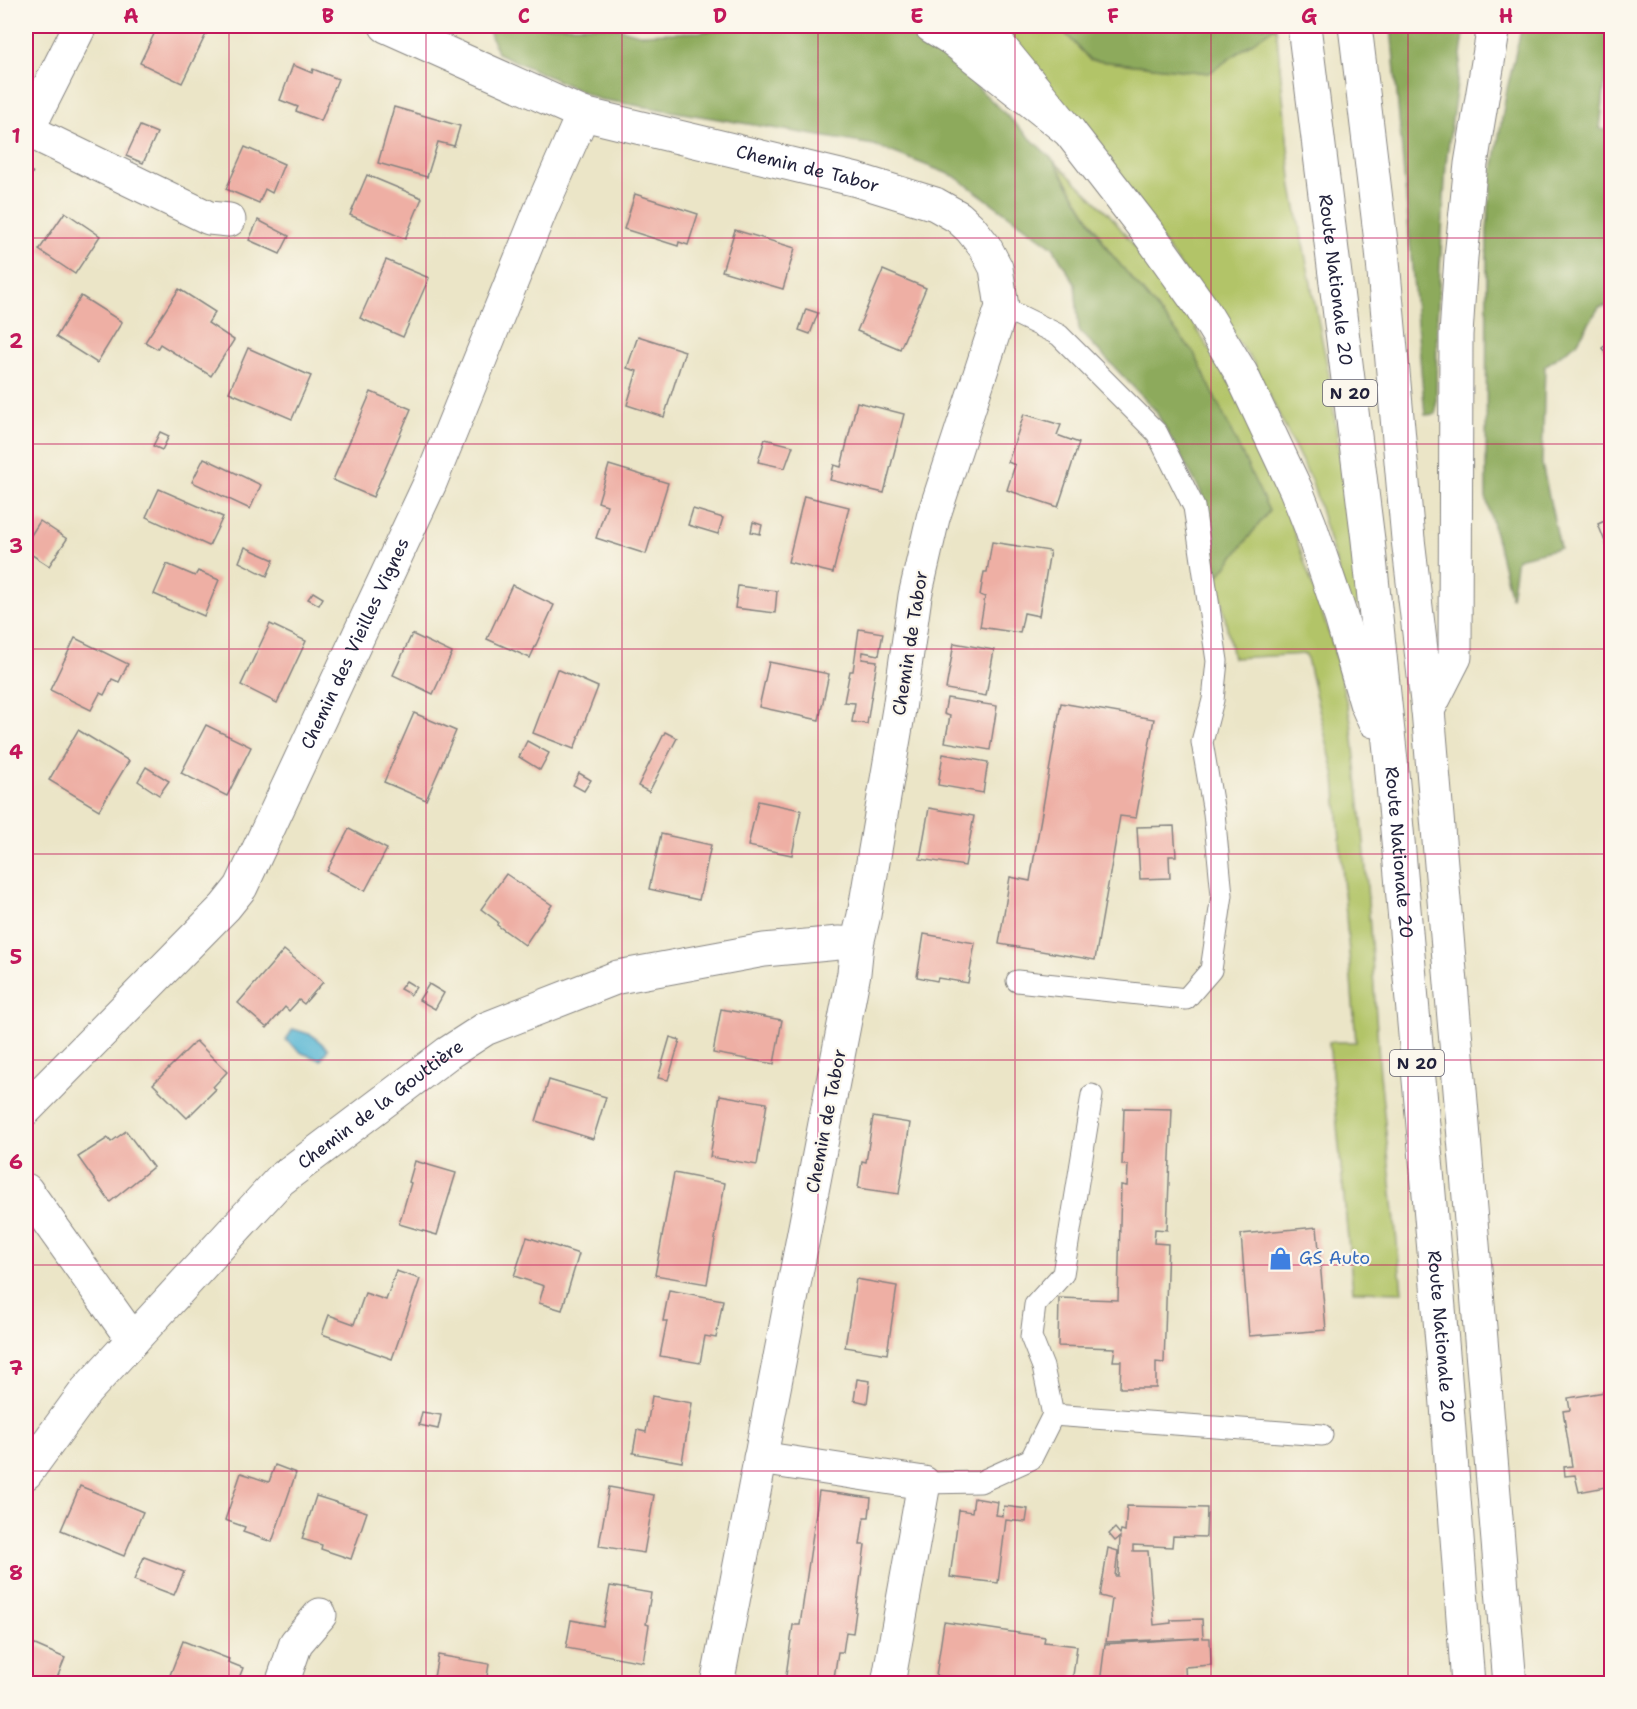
<svg xmlns="http://www.w3.org/2000/svg" width="1637" height="1709" font-family="'Shantell Sans',sans-serif">
	<style>
		.green { fill: #b2c467; stroke: #6a7351; stroke-width: 1.5 }
		.forest { fill: #8daa5c; stroke: #58664c; stroke-width: 1.5 }
		.water { fill: #55b5d3; stroke: #3c6c87; stroke-width: 1.5 }
		.building { fill: #eeafa4 }
		.lines { fill: none; stroke-linecap: round; stroke-linejoin: round }
		.service-casing { stroke: #868481; stroke-width: 23 }
		.minor-casing { stroke: #868481; stroke-width: 35 }
		.primary-casing { stroke: #868481; stroke-width: 35 }
		.trunk-casing { stroke: #868481; stroke-width: 35 }
		.path { stroke: #868481; stroke-width: 4; stroke-dasharray: 4.5 4.5; stroke-linecap: butt }
		.service { stroke: #fff; stroke-width: 21 }
		.minor { stroke: #fff; stroke-width: 33 }
		.primary { stroke: #fff; stroke-width: 33 }
		.trunk { stroke: #fff; stroke-width: 33 }
		.grid { fill: none; stroke: #c2185b; stroke-width: 1.5; stroke-opacity: 0.55 }
		.labels { text-anchor: middle; stroke-width: 4.5; stroke-linejoin: round; paint-order: stroke }
		.shield { fill: #fbf7ec; stroke: #636270; stroke-width: 1.5 }
		.shield-label { font-size: 16px; font-weight: bold; fill: #22223b }
		.street-label { font-size: 18px; fill: #22223b; stroke: #fbf7ec }
		.shop-label { font-size: 18px; fill: #366cbe; stroke: #fbf7ec; text-anchor: start }
		.neatline { fill: none; stroke: #c2185b; stroke-width: 2 }
		.grid-label { font-size: 20px; text-anchor: middle; font-weight: bold; fill: #c2185b }
	</style>
	<rect width="100%" height="100%" fill="#fbf7ec"/>
	<filter id="ink" filterUnits="userSpaceOnUse"><feTurbulence type="fractalNoise" baseFrequency=".0167" numOctaves="2"/><feDisplacementMap in="SourceGraphic" scale="12" xChannelSelector="R" yChannelSelector="G"/><feConvolveMatrix kernelMatrix="1 2 1 2 8 2 1 2 1" color-interpolation-filters="sRGB"/></filter>
	<filter id="wash" filterUnits="userSpaceOnUse"><feTurbulence type="fractalNoise" baseFrequency=".008" numOctaves="4" result="noise"/><feDisplacementMap in="SourceGraphic" scale="24" xChannelSelector="R" yChannelSelector="G"/><feGaussianBlur stdDeviation="1.35" result="paint"/><feColorMatrix in="noise" values="0 0 0 0 0 0 0 0 0 0 0 0 0 0 0 0 0 1.4 0 .05"/><feComposite in="paint" operator="in"/></filter>
	<g filter="url(#wash)">
		<rect width="100%" height="100%" fill="#ebe5c7"/>
		<g class="green">
			<polygon points="1000,26 1059,26 1090,60 1209,73 1276,26 1292,188 1329,375 1360,605 1349,606 1312,482 1253,362"/>
			<polygon points="1054,161 1109,214 1184,308 1236,393 1282,497 1333,645 1351,721 1364,842 1380,1074 1402,1292 1353,1291 1329,1042 1356,1042 1335,777 1306,654 1233,658 1217,578 1269,511"/>
		</g>
		<g class="forest">
			<polygon points="485,26 611,26 639,34 700,32 740,26 883,26 921,39 968,78 1054,161 1108,250 1194,353 1269,511 1217,578 1201,492 1155,410 1079,330 1075,284 1053,247 954,176 874,145 598,99 497,53 490,33"/>
			<polygon points="1059,26 1276,26 1209,73 1090,60"/>
			<polygon points="1391,26 1465,26 1446,163 1437,321 1436,414 1425,415"/>
			<polygon points="1522,26 1611,26 1600,129 1611,131 1612,305 1599,307 1577,343 1545,366 1542,464 1560,548 1517,558 1511,598 1486,497 1487,231 1492,176 1507,89"/>
		</g>
		<polygon class="water" points="293,1029 312,1035 328,1049 321,1060 302,1053 286,1040"/>
		<g id="blocks">
			<g class="building">
				<polygon points="158,26 173,26 183,30 185,26 210,26 182,83 140,63"/>
				<polygon points="293,65 312,73 313,69 338,79 321,121 296,111 298,107 280,100"/>
				<polygon points="394,107 460,126 454,146 438,142 427,177 378,163"/>
				<polygon points="140,126 157,133 143,163 126,156"/>
				<polygon points="245,147 284,164 272,193 265,189 259,203 226,189"/>
				<polygon points="367,175 422,198 405,239 350,215"/>
				<polygon points="635,194 698,214 688,245 679,242 678,246 624,229"/>
				<polygon points="65,212 100,236 75,274 39,250"/>
				<polygon points="258,220 289,236 280,254 249,240"/>
				<polygon points="735,230 795,248 783,289 722,271"/>
				<polygon points="386,260 429,278 403,337 360,318"/>
				<polygon points="883,270 926,288 900,349 857,331"/>
				<polygon points="179,289 215,312 208,323 234,340 211,376 160,344 157,349 145,342"/>
				<polygon points="81,296 122,322 97,363 56,337"/>
				<polygon points="806,309 818,313 810,334 799,330"/>
				<polygon points="638,336 685,351 664,417 627,405 637,371 627,368"/>
				<polygon points="1611,340 1611,361 1602,348"/>
				<polygon points="248,348 311,376 292,419 229,392"/>
				<polygon points="371,392 411,409 373,497 333,480"/>
				<polygon points="857,402 904,414 884,493 830,480 834,465 841,467"/>
				<polygon points="1024,414 1061,425 1057,435 1079,443 1058,507 1007,490 1015,465 1008,462"/>
				<polygon points="160,432 169,436 162,450 153,446"/>
				<polygon points="765,439 793,446 785,468 758,462"/>
				<polygon points="204,458 261,485 250,509 192,482"/>
				<polygon points="609,465 668,483 646,554 596,538 607,505 598,502"/>
				<polygon points="159,489 223,517 209,546 146,517"/>
				<polygon points="804,496 849,507 833,573 788,562"/>
				<polygon points="693,509 723,518 718,534 688,525"/>
				<polygon points="1611,518 1611,557 1598,524"/>
				<polygon points="40,521 67,539 49,566 26,551 26,543"/>
				<polygon points="753,522 762,525 760,534 751,532"/>
				<polygon points="992,542 1050,551 1039,616 1024,613 1020,633 980,627 985,597 980,595 984,572 987,572"/>
				<polygon points="245,547 274,560 267,576 239,562"/>
				<polygon points="167,564 195,576 198,571 219,580 204,616 154,594"/>
				<polygon points="512,585 554,605 530,658 487,639"/>
				<polygon points="738,586 777,591 775,613 735,608"/>
				<polygon points="313,592 323,598 319,605 308,599"/>
				<polygon points="270,624 306,641 277,703 241,685"/>
				<polygon points="859,629 883,633 879,655 863,652 862,659 877,661 867,724 852,722 855,703 844,702 850,671 853,671"/>
				<polygon points="412,634 452,653 433,694 393,675"/>
				<polygon points="75,638 128,664 119,682 112,679 104,695 100,693 91,710 50,690"/>
				<polygon points="954,643 994,650 986,696 946,689"/>
				<polygon points="769,662 829,674 819,720 759,707"/>
				<polygon points="557,669 598,687 574,749 533,733"/>
				<polygon points="947,698 997,706 990,750 945,742 950,716 944,714"/>
				<polygon points="1061,703 1154,719 1136,818 1120,816 1095,960 999,944 1010,877 1030,881"/>
				<polygon points="414,713 456,731 426,800 384,782"/>
				<polygon points="206,725 251,747 227,796 181,773"/>
				<polygon points="78,730 129,761 99,810 49,780"/>
				<polygon points="665,732 677,738 649,792 638,786"/>
				<polygon points="527,741 549,753 540,770 519,757"/>
				<polygon points="943,754 988,762 983,793 938,785"/>
				<polygon points="146,767 169,781 159,795 138,781"/>
				<polygon points="579,773 591,780 584,791 573,785"/>
				<polygon points="758,801 801,810 792,855 748,846"/>
				<polygon points="929,808 974,816 965,866 920,859"/>
				<polygon points="1174,826 1176,856 1169,856 1170,878 1140,879 1137,827"/>
				<polygon points="349,829 387,849 365,891 327,871"/>
				<polygon points="661,834 711,845 699,900 649,889"/>
				<polygon points="506,874 552,905 525,945 497,925 498,922 481,909"/>
				<polygon points="924,934 975,943 968,983 938,978 937,981 917,977"/>
				<polygon points="284,950 323,982 304,1004 299,1000 289,1011 285,1007 267,1028 238,1003"/>
				<polygon points="406,981 416,987 411,995 400,989"/>
				<polygon points="429,984 444,993 435,1009 419,1000"/>
				<polygon points="721,1009 782,1020 774,1064 713,1053"/>
				<polygon points="670,1037 680,1040 668,1080 658,1078"/>
				<polygon points="196,1041 227,1072 213,1087 216,1089 187,1118 153,1084"/>
				<polygon points="549,1080 606,1097 593,1139 536,1121"/>
				<polygon points="720,1095 767,1103 757,1165 710,1157"/>
				<polygon points="1124,1108 1172,1109 1167,1230 1155,1229 1154,1243 1168,1244 1164,1363 1156,1362 1156,1388 1120,1388 1121,1361 1113,1361 1115,1348 1058,1346 1059,1298 1118,1300 1121,1185 1127,1186 1128,1165 1122,1165"/>
				<polygon points="873,1117 910,1123 899,1194 858,1188 862,1161 866,1162"/>
				<polygon points="126,1131 153,1167 110,1202 78,1157 108,1138 111,1142"/>
				<polygon points="415,1161 456,1173 437,1235 399,1224 411,1183 409,1182"/>
				<polygon points="674,1173 725,1183 707,1284 655,1275"/>
				<polygon points="1317,1227 1326,1330 1249,1336 1241,1234"/>
				<polygon points="527,1237 579,1254 562,1310 539,1303 544,1286 514,1276"/>
				<polygon points="396,1271 420,1279 392,1359 322,1334 329,1315 354,1324 365,1293 386,1300"/>
				<polygon points="856,1279 897,1286 887,1354 845,1347"/>
				<polygon points="669,1290 723,1300 716,1338 705,1336 700,1363 660,1356 667,1321 663,1321"/>
				<polygon points="857,1379 870,1381 867,1403 854,1400"/>
				<polygon points="1611,1391 1611,1486 1579,1492 1575,1475 1565,1476 1564,1467 1572,1466 1563,1411 1570,1410 1568,1398"/>
				<polygon points="652,1396 692,1403 682,1462 633,1453 637,1430 646,1432"/>
				<polygon points="422,1412 441,1415 438,1429 419,1425"/>
				<polygon points="275,1465 296,1473 272,1542 243,1532 245,1527 225,1520 241,1473 269,1482"/>
				<polygon points="80,1486 143,1512 124,1556 61,1530"/>
				<polygon points="609,1487 654,1495 644,1553 599,1546"/>
				<polygon points="819,1491 871,1498 869,1517 864,1517 860,1545 865,1545 853,1633 846,1632 843,1652 838,1652 834,1678 839,1679 839,1683 785,1683 793,1625 800,1625"/>
				<polygon points="316,1496 367,1512 351,1559 321,1549 322,1545 302,1539"/>
				<polygon points="974,1498 998,1502 996,1515 1003,1516 1004,1506 1028,1509 1026,1522 1006,1520 998,1583 950,1577 959,1510 972,1512"/>
				<polygon points="1127,1506 1207,1508 1206,1537 1173,1536 1172,1547 1133,1545 1133,1551 1148,1551 1154,1625 1171,1623 1171,1620 1202,1619 1203,1638 1210,1638 1211,1665 1185,1667 1186,1683 1100,1683 1105,1644 1200,1638 1106,1642 1112,1599 1100,1596 1108,1548 1118,1551 1115,1576 1118,1576 1120,1537 1115,1541 1109,1534 1115,1528 1120,1534 1121,1531 1125,1532"/>
				<polygon points="144,1557 184,1572 174,1595 134,1580"/>
				<polygon points="610,1586 651,1593 646,1624 649,1625 643,1662 566,1648 571,1620 603,1626"/>
				<polygon points="944,1622 1045,1637 1044,1642 1077,1646 1072,1683 1017,1683 990,1679 990,1683 936,1676"/>
				<polygon points="26,1641 65,1658 55,1683 26,1683"/>
				<polygon points="183,1641 229,1659 228,1662 243,1668 237,1683 167,1683"/>
				<polygon points="438,1655 489,1664 486,1683 433,1683"/>
			</g>
		</g>
	</g>
	<g filter="url(#ink)">
		<use href="#blocks" fill-opacity="0" stroke="#868481" stroke-width="1.5"/>
		<g class="lines">
			<defs>
				<g id="service">
					<polyline points="1002,307 1059,335 1157,433 1194,507 1217,661 1213,700 1202,742 1214,813 1222,895 1211,970 1186,999 1017,981"/>
					<polyline points="1092,1095 1063,1274 1035,1305 1031,1337 1043,1367 1053,1415 1322,1435"/>
					<polyline points="924,1483 980,1482 1031,1459 1053,1415"/>
				</g>
				<g id="minor">
					<path id="s1" d="M386,26L583,114L857,180L935,204L958,217L970,228L985,247L996,268L1002,307L933,518L915,596L899,709L864,915L857,944L854,973L717,1684"/>
					<polyline points="27,130 209,218 229,220"/>
					<polyline points="26,133 80,26"/>
					<path id="s2" d="M26,1109L225,907L241,887L430,483L541,209L583,114"/>
					<polyline points="26,1190 133,1340"/>
					<polyline points="760,1458 924,1483 888,1684"/>
					<path id="s3" d="M26,1473L86,1391L280,1180L448,1053L485,1029L618,977L764,950L839,943L857,944"/>
					<polyline points="282,1684 296,1643 320,1615"/>
				</g>
				<g id="primary">
					<polyline points="931,26 952,39 1069,131 1149,234 1201,307 1241,373 1296,490 1310,525 1341,617 1366,703 1374,721"/>
					<path id="s4" d="M1304,26L1368,540L1391,761L1444,1365L1468,1684"/>
					<polyline points="1355,26 1382,250 1408,539 1428,710 1510,1684"/>
				</g>
				<g id="trunk">
					<polyline points="983,26 1069,131"/>
					<polyline points="1428,710 1455,657 1456,335 1461,257 1471,164 1494,26"/>
				</g>
			</defs>
			<use href="#service" class="service-casing"/>
			<use href="#minor" class="minor-casing"/>
			<use href="#primary" class="primary-casing"/>
			<use href="#trunk" class="trunk-casing"/>
			<polyline class="path" points="26,181 32,171"/>
			<use href="#service" class="service"/>
			<use href="#minor" class="minor"/>
			<use href="#primary" class="primary"/>
			<use href="#trunk" class="trunk"/>
		</g>
	</g>
	<path class="grid" d="M229,26V1684M426,26V1684M622,26V1684M818,26V1684M1015,26V1684M1211,26V1684M1408,26V1684M26,238H1612M26,444H1612M26,649H1612M26,854H1612M26,1060H1612M26,1265H1612M26,1471H1612"/>
	<defs>
		<symbol id="shop-bare" viewBox="-9 -9 18 18"><path d="M-5-2.5h2.3a2.7 3.5 0 0 1 5.4 0H5L5.5 6h-11ZM-1.5-2.5h3a1.5 2.3 0 0 0-3 0Z" fill="#3f7fe0" stroke="#fbf7ec" stroke-width="2.5" paint-order="stroke"/></symbol>
	</defs>
	<g fill-rule="evenodd">
		<use href="#shop-bare" x="1264" y="1242" width="33" height="33"/>
	</g>
	<g class="labels">
		<g class="shield">
			<rect x="1323" y="380" width="54" height="26" rx="4.5"/>
			<rect x="1390" y="1050" width="54" height="26" rx="4.5"/>
		</g>
		<g class="shield-label">
			<text x="1350" y="399">N 20</text>
			<text x="1417" y="1069">N 20</text>
		</g>
		<g class="street-label">
			<text dy="6" stroke="none"><textPath href="#s1" startOffset="447">Chemin de Tabor</textPath></text>
			<text dy="6" stroke="none"><textPath href="#s4" startOffset="256">Route Nationale 20</textPath></text>
			<text transform="translate(910 643) rotate(-81)" y="6">Chemin de Tabor</text>
			<text dy="6" stroke="none"><textPath href="#s2" startOffset="578">Chemin des Vieilles Vignes</textPath></text>
			<text dy="6" stroke="none"><textPath href="#s4" startOffset="832">Route Nationale 20</textPath></text>
			<text dy="6" stroke="none"><textPath href="#s3" startOffset="514">Chemin de la Gouttière</textPath></text>
			<text transform="translate(826 1121) rotate(-79)" y="6">Chemin de Tabor</text>
			<text dy="6" stroke="none"><textPath href="#s4" startOffset="1318">Route Nationale 20</textPath></text>
		</g>
		<g class="shop-label">
			<text x="1299" y="1264">GS Auto</text>
		</g>
	</g>
	<rect width="1637" height="1709" fill="none" stroke="#fbf7ec" stroke-width="66"/>
	<rect x="33" y="33" width="1571" height="1643" class="neatline"/>
	<g class="grid-label">
		<text x="131" y="23">A</text>
		<text x="328" y="23">B</text>
		<text x="524" y="23">C</text>
		<text x="720" y="23">D</text>
		<text x="917" y="23">E</text>
		<text x="1113" y="23">F</text>
		<text x="1309" y="23">G</text>
		<text x="1506" y="23">H</text>
		<text x="16" y="143">1</text>
		<text x="16" y="348">2</text>
		<text x="16" y="553">3</text>
		<text x="16" y="759">4</text>
		<text x="16" y="964">5</text>
		<text x="16" y="1169">6</text>
		<text x="16" y="1375">7</text>
		<text x="16" y="1580">8</text>
	</g>
</svg>
